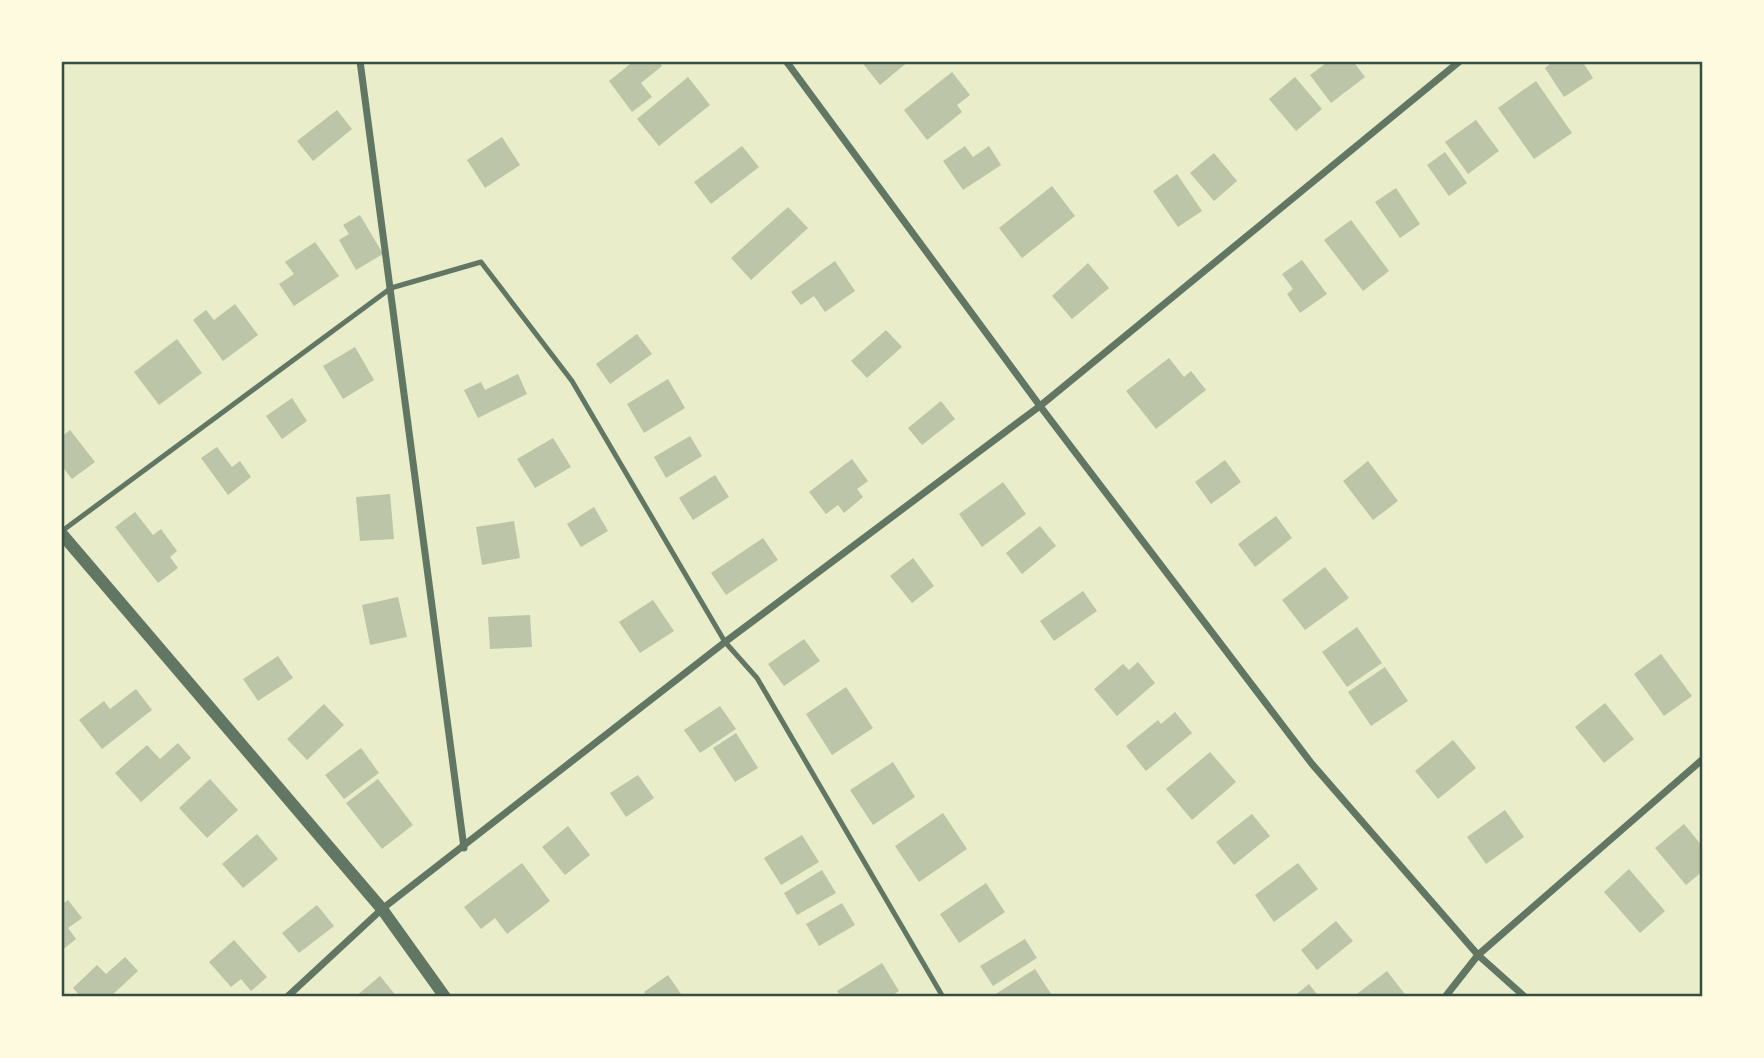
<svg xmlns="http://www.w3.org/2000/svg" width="1764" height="1058" font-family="'IBM Plex Sans',sans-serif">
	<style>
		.building { fill: #bcc5a7 }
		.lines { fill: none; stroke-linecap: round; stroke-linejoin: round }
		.service { stroke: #617663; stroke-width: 5 }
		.minor { stroke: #617663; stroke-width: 7 }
		.tertiary { stroke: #617663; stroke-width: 12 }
		.neatline { fill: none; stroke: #344e41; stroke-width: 2.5 }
	</style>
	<rect width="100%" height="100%" fill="#e9edc9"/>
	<g class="building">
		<polygon points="634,61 658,61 662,66 641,83 652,97 632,112 609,81"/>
		<polygon points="861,61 909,61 880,85"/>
		<polygon points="1329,61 1353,61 1365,77 1331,103 1310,75"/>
		<polygon points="1554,61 1582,61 1593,78 1564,97 1545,68"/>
		<polygon points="952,72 970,95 957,105 962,112 927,140 904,110"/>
		<polygon points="688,77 710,105 659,146 637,119"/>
		<polygon points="1295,77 1322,109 1296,131 1269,99"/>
		<polygon points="1536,81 1572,133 1534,159 1498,108"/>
		<polygon points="337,110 352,129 313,161 297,141"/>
		<polygon points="1476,120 1499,151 1468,174 1445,142"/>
		<polygon points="502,137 520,165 485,188 467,160"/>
		<polygon points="742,146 759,167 711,204 694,182"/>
		<polygon points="965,146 973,157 989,146 1001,165 963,190 943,161"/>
		<polygon points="1445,152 1467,183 1449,196 1427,165"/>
		<polygon points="1214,153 1237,181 1214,201 1190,173"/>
		<polygon points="1177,174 1202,211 1178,227 1153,191"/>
		<polygon points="1052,186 1075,216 1022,258 999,228"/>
		<polygon points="1396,188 1420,224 1400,238 1375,202"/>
		<polygon points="788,207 808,228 751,280 731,258"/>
		<polygon points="360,215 383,254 356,270 339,240 349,234 343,225"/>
		<polygon points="1351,220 1389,271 1363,291 1324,240"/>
		<polygon points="315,242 339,276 294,306 279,284 294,274 285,262"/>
		<polygon points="1302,260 1327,294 1300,313 1287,294 1293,289 1282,274"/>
		<polygon points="835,261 855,291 825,312 814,296 801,305 791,292"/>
		<polygon points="1088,263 1109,288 1072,319 1052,296"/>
		<polygon points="235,304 258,335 223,361 193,320 206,310 214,320"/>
		<polygon points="886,330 902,347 867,378 851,361"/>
		<polygon points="637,334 652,354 610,384 596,364"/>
		<polygon points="177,339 202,373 159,405 134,372"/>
		<polygon points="355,347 374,380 343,399 323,366"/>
		<polygon points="1169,358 1184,377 1191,371 1206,390 1156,429 1126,391"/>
		<polygon points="518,374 527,394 478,418 464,390 481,382 485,390"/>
		<polygon points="668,379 685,408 644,433 627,404"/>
		<polygon points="292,398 307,421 282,439 266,416"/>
		<polygon points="941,401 955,419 922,445 908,428"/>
		<polygon points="70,430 95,462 72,479 61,465 61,437"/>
		<polygon points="690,436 702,456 666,478 654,457"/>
		<polygon points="553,438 571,467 535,488 517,459"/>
		<polygon points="217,447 232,467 240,461 251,477 228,495 201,458"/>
		<polygon points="852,459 868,481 857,489 863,497 844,513 838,505 826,514 809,492"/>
		<polygon points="1225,460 1241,482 1211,504 1195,482"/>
		<polygon points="1368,461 1398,501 1373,520 1343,481"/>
		<polygon points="715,475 729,497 693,520 679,498"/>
		<polygon points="1003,482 1026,514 982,547 959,514"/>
		<polygon points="390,494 394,539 360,541 356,497"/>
		<polygon points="594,507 608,531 581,547 567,524"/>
		<polygon points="135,512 153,535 161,529 177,551 170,557 178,568 158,583 115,527"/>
		<polygon points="1276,516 1292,538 1255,567 1238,544"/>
		<polygon points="514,521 520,558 482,565 476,527"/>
		<polygon points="1040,526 1056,546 1022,574 1006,553"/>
		<polygon points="763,538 778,560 726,595 711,573"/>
		<polygon points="913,558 934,586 912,603 890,576"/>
		<polygon points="1325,567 1349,598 1305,630 1282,600"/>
		<polygon points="1083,591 1097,611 1054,641 1040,621"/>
		<polygon points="398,597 407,637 370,645 362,605"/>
		<polygon points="653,600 674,631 640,653 619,622"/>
		<polygon points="530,615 532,647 490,649 488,617"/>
		<polygon points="1357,627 1382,663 1347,687 1322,652"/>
		<polygon points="804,639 820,661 784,686 768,664"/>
		<polygon points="1661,654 1692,696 1664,716 1634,674"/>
		<polygon points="278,656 293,678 258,701 243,679"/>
		<polygon points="1138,662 1155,683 1117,716 1094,689 1123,664 1129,670"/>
		<polygon points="1385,667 1408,701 1371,726 1348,692"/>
		<polygon points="846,687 873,728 832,755 806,714"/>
		<polygon points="136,689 152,710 102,749 79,720 104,701 110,709"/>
		<polygon points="1605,703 1634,739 1604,763 1575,727"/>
		<polygon points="324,704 344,725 307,760 287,739"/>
		<polygon points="720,706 736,729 700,753 684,730"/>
		<polygon points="1175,712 1192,733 1146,771 1126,746 1158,720 1161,724"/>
		<polygon points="736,733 758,768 735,782 713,748"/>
		<polygon points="1453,740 1476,768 1438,799 1415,771"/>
		<polygon points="178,743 191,758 141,802 115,773 147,745 160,759"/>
		<polygon points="361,748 379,773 344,799 325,775"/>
		<polygon points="1210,752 1236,782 1192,820 1166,789"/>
		<polygon points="893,762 915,797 873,825 850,790"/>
		<polygon points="638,775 654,798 626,817 610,793"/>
		<polygon points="210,779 238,810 207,838 179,808"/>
		<polygon points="378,779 413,825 382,849 346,803"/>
		<polygon points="1505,810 1524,837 1486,864 1467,837"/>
		<polygon points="943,813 967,849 919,882 895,846"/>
		<polygon points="1252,814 1270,836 1234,865 1216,842"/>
		<polygon points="1684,824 1703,847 1703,871 1686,885 1655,848"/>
		<polygon points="568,826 590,855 565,875 542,847"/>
		<polygon points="257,834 278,859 243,888 222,864"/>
		<polygon points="802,835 819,862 781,885 764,858"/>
		<polygon points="522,863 550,901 507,934 495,918 481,929 464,907"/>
		<polygon points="1298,863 1318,889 1274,922 1255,895"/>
		<polygon points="1629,869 1665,911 1640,933 1604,892"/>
		<polygon points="822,870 836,893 797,915 784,893"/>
		<polygon points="986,883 1005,912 959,943 940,914"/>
		<polygon points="68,900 82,918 68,928 76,939 61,951 61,905"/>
		<polygon points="842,903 855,925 819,946 806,924"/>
		<polygon points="317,905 334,926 299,953 282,933"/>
		<polygon points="1336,921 1353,941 1317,970 1301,950"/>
		<polygon points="1025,939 1037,958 993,986 980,966"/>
		<polygon points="234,940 267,977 251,991 241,979 231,987 209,962"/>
		<polygon points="125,957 138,971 110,997 81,997 73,988 97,965 106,974"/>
		<polygon points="882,963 899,991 890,997 841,997 837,991"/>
		<polygon points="1035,969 1053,997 991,997"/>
		<polygon points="1387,971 1407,997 1353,997"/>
		<polygon points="668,975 683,997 647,997 644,992"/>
		<polygon points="380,976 397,997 355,997"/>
		<polygon points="1309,984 1319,997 1293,997"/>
	</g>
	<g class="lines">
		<polyline class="service" points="62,531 391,288 481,262 572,381 725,642 757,678 943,997"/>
		<g class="minor">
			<polyline points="360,61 464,848"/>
			<polyline points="786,61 1040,406 1312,764 1478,955 1525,997"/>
			<polyline points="287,997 382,909 725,642 1040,406 1460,61"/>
			<polyline points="1445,997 1478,955 1703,759"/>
		</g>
		<polyline class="tertiary" points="61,533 382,909 445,997"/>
	</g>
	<rect width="1764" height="1058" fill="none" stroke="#fefae0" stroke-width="126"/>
	<rect x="63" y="63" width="1638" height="932" class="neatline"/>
</svg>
